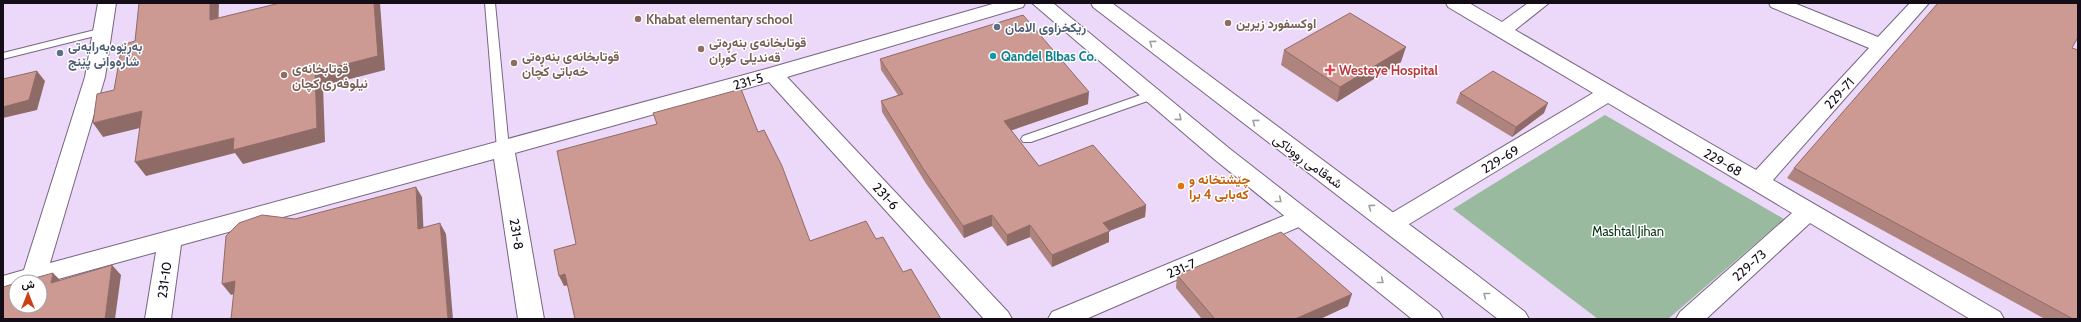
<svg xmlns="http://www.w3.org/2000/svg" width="2081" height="322" font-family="Cabin,Vazirmatn,sans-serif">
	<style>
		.green { fill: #99ba9e }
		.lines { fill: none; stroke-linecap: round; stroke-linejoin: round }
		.lane-casing { stroke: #776581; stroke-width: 2 }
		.street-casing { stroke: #776581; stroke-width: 2 }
		.secondary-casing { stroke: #776581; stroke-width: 2 }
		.lane { fill: #fff; fill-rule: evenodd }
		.street { fill: #fff; fill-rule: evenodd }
		.secondary { fill: #fff; fill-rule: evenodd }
		.wall { fill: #af847e }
		.shaded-wall { fill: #8f6b67 }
		.building { fill: #cc9993; stroke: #8f6b67 }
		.oneway { stroke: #a19ea3 }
		.education-dot { fill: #8d6e63; stroke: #fff; stroke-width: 1.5 }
		.service-dot { fill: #5c6f8a; stroke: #fff; stroke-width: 1.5 }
		.culture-dot { fill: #0f9aa8; stroke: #fff; stroke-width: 1.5 }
		.health-dot { fill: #e0444e; stroke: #fff; stroke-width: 1.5 }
		.food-dot { fill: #e8710a; stroke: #fff; stroke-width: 1.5 }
		.labels { text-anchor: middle; stroke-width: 3; stroke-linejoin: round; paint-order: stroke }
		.education-label { font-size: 13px; font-weight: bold; fill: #785e54; stroke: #fff; text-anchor: start }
		.service-label { font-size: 13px; font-weight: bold; fill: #4e5e75; stroke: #fff; text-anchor: start }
		.culture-label { font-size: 13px; font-weight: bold; fill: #0d838f; stroke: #fff; text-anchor: start }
		.health-label { font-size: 13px; font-weight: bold; fill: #be3a42; stroke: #fff; text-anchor: start }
		.street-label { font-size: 13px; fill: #140d18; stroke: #fff }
		.food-label { font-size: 13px; font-weight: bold; fill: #c56008; stroke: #fff; text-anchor: start }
		.park-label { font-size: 13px; fill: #073414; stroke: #fff }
	</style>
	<rect width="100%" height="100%" fill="#ecd8f8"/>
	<polygon class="green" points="1605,115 1784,219 1668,319 1598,319 1453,209"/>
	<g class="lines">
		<defs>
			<g id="lane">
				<polygon points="485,3 495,3 509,149 503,153 497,149"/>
				<polygon points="103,28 107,29 108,31 107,33 3,59 3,53"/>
				<polygon points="1152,91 1156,92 1158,95 1156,98 1031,142 1023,142 1021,139 1023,136"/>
			</g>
			<g id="street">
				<polygon points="98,3 116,3 105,77 50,263 766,69 996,3 1025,3 1023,7 787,77 1008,312 1012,319 984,319 769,82 515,153 544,319 518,319 494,159 181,245 171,319 145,319 156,252 40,284 40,282 16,282 16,291 3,294 3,276 24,270 85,77"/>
				<polygon points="1446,3 1469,3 1502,22 1528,3 1549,3 1515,30 1756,170 1869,48 1771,7 1769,3 1794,3 1878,37 1910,3 1929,3 1773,180 2000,312 2004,319 1970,319 1810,223 1706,319 1676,319 1680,312 1792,213 1608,103 1401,229 1393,232 1385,229 1381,223 1385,217 1593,93 1448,7"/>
				<polygon points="1300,209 1308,211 1312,217 1308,223 1086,319 1048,319 1052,312"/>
			</g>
			<g id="secondary">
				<polygon points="1032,3 1053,3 1230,149 1439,312 1443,319 1412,319 1214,159"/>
				<polygon points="1091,3 1112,3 1473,272 1525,312 1529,319 1498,319 1093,7"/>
			</g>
		</defs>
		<use href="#lane" class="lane-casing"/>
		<use href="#street" class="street-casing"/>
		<use href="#secondary" class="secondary-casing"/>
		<use href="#lane" class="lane"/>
		<use href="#street" class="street"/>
		<use href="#secondary" class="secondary"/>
	</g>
	<g class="wall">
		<polygon points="2072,48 2078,319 2045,319 1787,178 1794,168"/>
		<polygon points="1284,50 1401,62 1337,102 1281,65"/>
		<polygon points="880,59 1088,104 1011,130 1039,166 1146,205 1145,217 1109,231 1109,242 1052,267 1030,237 1007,246 992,226 964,238 925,182 882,112 881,101 898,95 881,70"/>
		<polygon points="1460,93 1544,113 1512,137 1456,103"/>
		<polygon points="1177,275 1348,306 1320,319 1202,319 1176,288"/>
	</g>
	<g class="shaded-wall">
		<polygon points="210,3 219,3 218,34 210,20"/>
		<polygon points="374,3 380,3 385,70 323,86 325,142 243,164 235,153 146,176 135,162 234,138 315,72"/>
		<polygon points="1406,47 1401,62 1337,102 1340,87"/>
		<polygon points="37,71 45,81 37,110 3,118 3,107"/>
		<polygon points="1089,92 1088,104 1004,133 1004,121"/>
		<polygon points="1548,103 1544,113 1512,137 1516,127"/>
		<polygon points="142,111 152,125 103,137 93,123"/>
		<polygon points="416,187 422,197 424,240 418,229"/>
		<polygon points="1146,205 1145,217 1109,231 1109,242 1052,267 1052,255 1103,223"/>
		<polygon points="992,215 992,226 964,238 963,226"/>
		<polygon points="440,223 446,234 453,319 448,319"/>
		<polygon points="1030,225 1030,237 1007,246 1007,235"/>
		<polygon points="112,265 121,275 115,319 105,319"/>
		<polygon points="53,273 63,283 51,283"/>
		<polygon points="565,274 570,285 564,286 559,276"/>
		<polygon points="235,281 243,291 231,295 222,284"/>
		<polygon points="1352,294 1348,306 1320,319 1295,319"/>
	</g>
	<g class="building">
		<polygon points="139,3 210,3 210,20 280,3 374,3 378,56 315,72 317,128 233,150 234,138 135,162 142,111 93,123 97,94 114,90 122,45 135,41"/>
		<polygon points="1938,3 2078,3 2078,37 2072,48 2078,50 2078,319 2073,319 1794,168"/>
		<polygon points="1350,13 1406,47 1340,87 1284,50"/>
		<polygon points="1023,15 1089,92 1004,121 1039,166 1093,145 1146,205 1103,223 1110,231 1052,255 1030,225 1007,235 992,215 963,226 924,170 881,101 903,94 880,59"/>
		<polygon points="37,71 29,100 3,107 3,79"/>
		<polygon points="1493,71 1548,103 1516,127 1460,93"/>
		<polygon points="741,89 758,132 764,130 782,166 810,241 866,221 876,239 883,237 903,272 911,269 941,319 575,319 565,274 559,276 554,250 576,244 557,151 657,124 653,113"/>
		<polygon points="416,187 418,229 440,223 448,319 231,319 235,281 222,284 226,236 239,223 262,215 295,219"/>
		<polygon points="1281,232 1352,294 1295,319 1215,319 1177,275"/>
		<polygon points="112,265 105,319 3,319 3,287 16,283 16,306 40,306 40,282 20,282 53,273 51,283"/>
	</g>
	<defs><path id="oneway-chevron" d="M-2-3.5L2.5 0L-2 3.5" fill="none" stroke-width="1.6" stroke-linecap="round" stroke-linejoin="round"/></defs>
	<g class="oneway">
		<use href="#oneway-chevron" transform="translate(1152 43) rotate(-143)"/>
		<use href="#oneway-chevron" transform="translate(1179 118) rotate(40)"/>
		<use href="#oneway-chevron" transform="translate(1255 122) rotate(-143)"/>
		<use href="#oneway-chevron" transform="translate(1279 200) rotate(39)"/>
		<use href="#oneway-chevron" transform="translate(1371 207) rotate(-144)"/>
		<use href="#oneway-chevron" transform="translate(1381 281) rotate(38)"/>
		<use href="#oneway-chevron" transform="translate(1486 295) rotate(-142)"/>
	</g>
	<g class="education-dot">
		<circle cx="638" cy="19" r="4"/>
		<circle cx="1228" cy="23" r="4"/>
		<circle cx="701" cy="49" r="4"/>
		<circle cx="514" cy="63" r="4"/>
		<circle cx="284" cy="75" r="4"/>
	</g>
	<g class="service-dot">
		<circle cx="997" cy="27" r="4"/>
		<circle cx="60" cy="53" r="4"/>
	</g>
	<circle class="culture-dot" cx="993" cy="56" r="4"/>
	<path class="health-dot" d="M1328 64h4v4h4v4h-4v4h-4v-4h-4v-4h4z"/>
	<circle class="food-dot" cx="1181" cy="186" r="4"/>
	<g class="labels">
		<g class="education-label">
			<text x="646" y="24">Khabat elementary school</text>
			<text x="1236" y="28">اوكسفورد زيرين</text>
			<text x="709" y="47">قوتابخانەی بنەڕەتی<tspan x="709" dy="15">قەندیلی کوڕان</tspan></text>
			<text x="522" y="61">قوتابخانەی بنەڕەتی<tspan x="522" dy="15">خەباتی کچان</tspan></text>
			<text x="292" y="73">قوتابخانەی<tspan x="292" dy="15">نیلوفەری کچان</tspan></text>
		</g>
		<g class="service-label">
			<text x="1005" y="32">ريكخراوى الامان</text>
			<text x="68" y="51">بەڕێوەبەرایەتی<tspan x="68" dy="15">شارەوانی پێنج</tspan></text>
		</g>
		<g class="culture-label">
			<text x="1001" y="61">Qandel Blbas Co.</text>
		</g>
		<g class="health-label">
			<text x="1339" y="75">Westeye Hospital</text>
		</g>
		<g class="street-label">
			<text transform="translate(748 81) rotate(-16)" y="5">231-5</text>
			<text transform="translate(1839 93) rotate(-48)" y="5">229-71</text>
			<text transform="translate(1500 159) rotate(-31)" y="5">229-69</text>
			<text transform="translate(1308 161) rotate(36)" y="5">شەقامی ڕووناکی</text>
			<text transform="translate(1723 162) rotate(30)" y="5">229-68</text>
			<text transform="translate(886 196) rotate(47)" y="5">231-6</text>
			<text transform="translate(517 234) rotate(81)" y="5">231-8</text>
			<text transform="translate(1749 265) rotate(-42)" y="5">229-73</text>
			<text transform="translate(1181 268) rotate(-23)" y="5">231-7</text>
			<text transform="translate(164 280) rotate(-82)" y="5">231-10</text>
		</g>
		<g class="food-label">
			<text x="1189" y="184">چێشتخانە و<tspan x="1189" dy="15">کەبابی 4 برا</tspan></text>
		</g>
		<g class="park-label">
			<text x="1628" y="236">Mashtal Jihan</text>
		</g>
	</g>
	<rect width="2081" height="322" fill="none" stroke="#140d18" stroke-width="8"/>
	<g transform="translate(28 294)"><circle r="19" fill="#ffffff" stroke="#a19ea3"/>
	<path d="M0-3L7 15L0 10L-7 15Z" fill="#c94019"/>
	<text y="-6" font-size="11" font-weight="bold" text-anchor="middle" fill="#140d18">ش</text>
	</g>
</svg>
